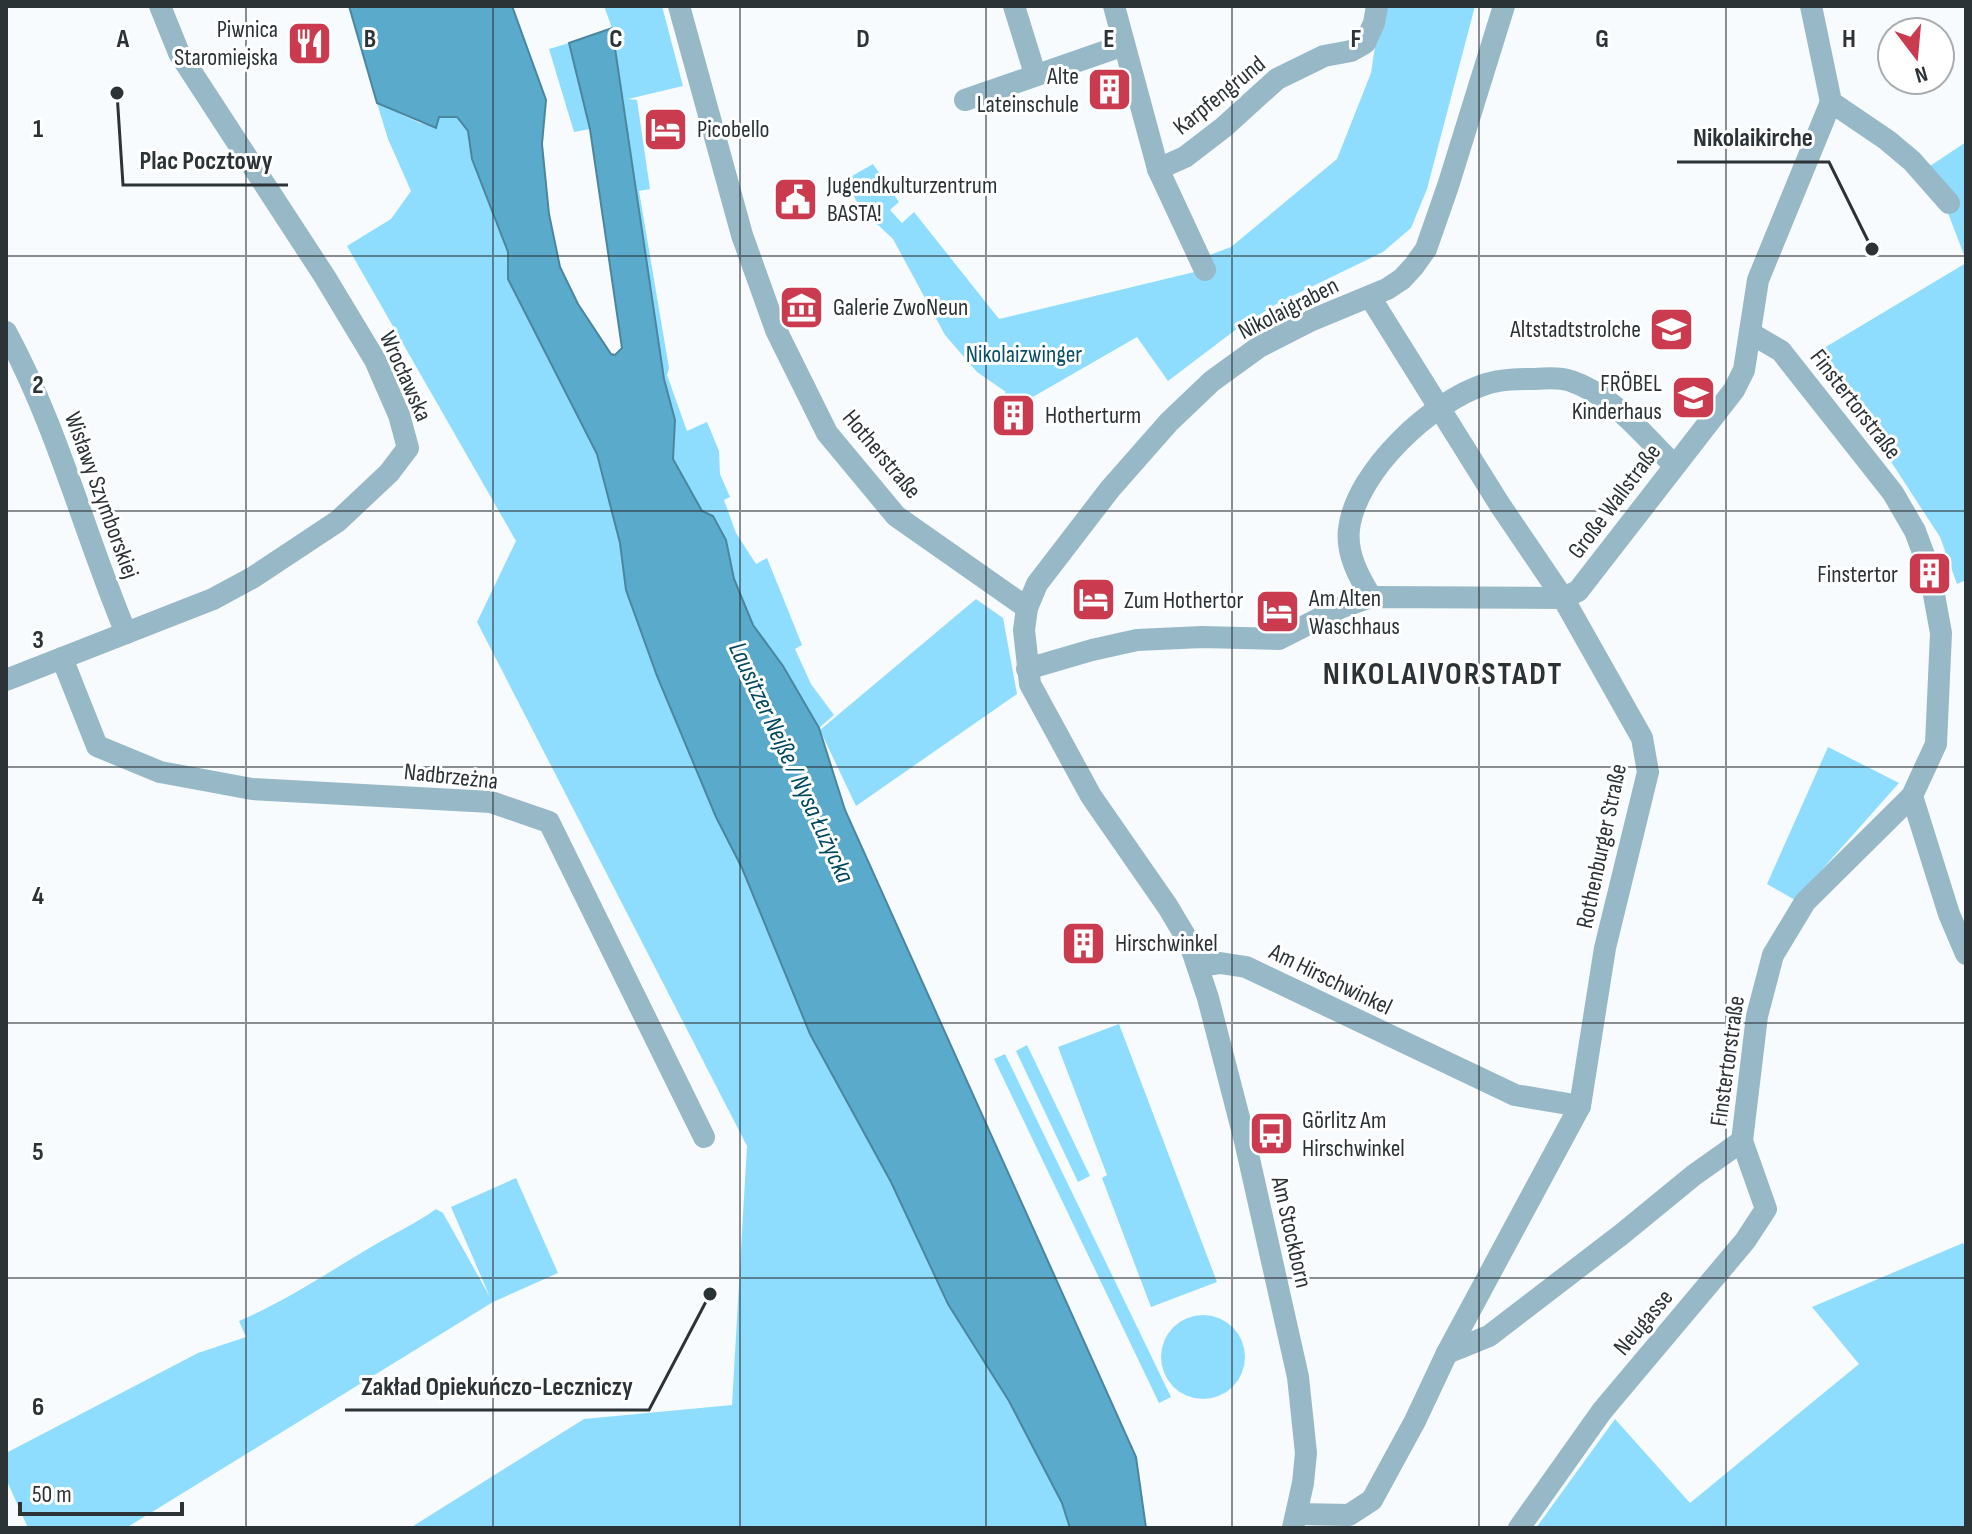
<svg xmlns="http://www.w3.org/2000/svg" width="1972" height="1534" font-family="'Sofia Sans Condensed',sans-serif">
	<style>
		.green { fill: #8eddff }
		.water { fill: #59aacb; stroke: #4b869f; stroke-width: 2 }
		.lines { fill: none; stroke-linecap: round; stroke-linejoin: round }
		.minor { stroke: #97b8c7; stroke-width: 22 }
		.tertiary { stroke: #97b8c7; stroke-width: 22 }
		.grid { fill: none; stroke: #2b3337; stroke-width: 2; stroke-opacity: 0.55 }
		.labels { text-anchor: middle; stroke-width: 6; stroke-linejoin: round; paint-order: stroke }
		.poi-label { font-size: 24px; fill: #2b3337; stroke: #fff; text-anchor: start }
		.street-label { font-size: 24px; fill: #2b3337; stroke: #fff }
		.park-label { font-size: 24px; fill: #0a4f67; stroke: #fff }
		.water-label { font-size: 26px; font-style: italic; fill: #004960; stroke: #fff }
		.district-label { font-size: 32px; font-weight: bold; letter-spacing: 2px; fill: #2b3337; stroke: #fff }
		.grid-label { font-size: 26px; text-anchor: middle; font-weight: bold; fill: #2b3337; stroke: #fff; stroke-width: 6; stroke-linejoin: round; paint-order: stroke }
		.leader { fill: none; stroke: #2b3337; stroke-width: 3 }
		.callout-dot { fill: #2b3337; stroke: #fff; stroke-width: 3 }
		.callout-label { font-size: 26px; text-anchor: middle; font-weight: bold; fill: #2b3337; stroke: #fff; stroke-width: 6; stroke-linejoin: round; paint-order: stroke }
	</style>
	<rect width="100%" height="100%" fill="#f7fbfd"/>
	<g class="green">
		<polygon points="604,6 662,6 683,86 628,99 637,100 650,189 639,191 669,368 667,375 687,431 707,422 719,451 720,474 730,497 724,500 736,533 756,564 767,558 802,645 795,649 811,684 834,715 819,728 783,666 753,625 734,579 726,540 702,511 673,459 675,420 664,379 623,99 612,28"/>
		<path d="M1381,6H1475L1427,189L1411,228L1383,252L1278,303L1238,328L1168,381L1137,337L1031,398C1038,412 1031,435 1010,431C1006,430 1002,426 998,424C993,410 994,401 1006,392L977,372L945,335L893,239L861,209L848,186L840,183L873,164L899,202L890,210L902,223L914,212L999,319L1211,268L1207,256L1231,247L1337,159L1371,73Z"/>
		<polygon points="569,43 590,129 574,132 549,49"/>
		<polygon points="377,103 420,123 436,127 439,117 458,117 468,131 472,159 508,252 508,279 597,454 620,543 626,590 657,676 716,817 742,868 810,1034 891,1182 948,1304 1009,1401 1062,1503 1070,1528 410,1528 584,1419 732,1405 747,1146 477,622 516,541 347,246 391,219 411,191 388,139"/>
		<polygon points="1966,142 1966,260 1930,166"/>
		<polygon points="1966,263 1966,580 1957,584 1940,537 1819,351"/>
		<polygon points="976,599 1003,618 1017,694 856,806 820,730"/>
		<polygon points="1828,747 1899,783 1795,900 1767,884"/>
		<polygon points="1119,1024 1217,1282 1151,1307 1102,1178 1107,1175 1058,1047"/>
		<polygon points="1027,1045 1090,1176 1078,1182 1016,1051"/>
		<polygon points="1005,1054 1171,1397 1159,1403 994,1059"/>
		<path d="M516,1178L558,1273L493,1302L126,1528H28L6,1479V1453L198,1353L246,1337L239,1321C286,1301 327,1273 371,1247C393,1234 415,1224 436,1209L443,1213L490,1297L451,1207Z"/>
		<polygon points="1963,1243 1966,1249 1966,1528 1536,1528 1615,1419 1690,1503 1859,1364 1812,1307"/>
		<circle cx="1203" cy="1357" r="42"/>
	</g>
	<polygon class="water" points="349,6 512,6 546,100 542,144 549,214 560,267 578,304 611,354 615,355 622,348 590,129 569,43 612,28 664,379 675,420 673,459 702,511 713,516 726,540 734,579 753,625 783,666 819,728 845,810 1136,1457 1146,1528 1070,1528 1062,1503 1009,1401 948,1304 891,1182 810,1034 742,868 716,817 657,676 626,590 620,543 597,454 508,279 508,252 472,159 468,131 457,117 439,117 436,128 377,103"/>
	<g class="lines">
		<g class="minor">
			<polyline points="679,6 742,235 776,330 827,433 896,516 1027,608"/>
			<polyline points="1014,6 1035,74"/>
			<polyline points="1114,6 1158,169 1205,270"/>
			<polyline points="1811,6 1831,102 1887,140 1912,161 1949,203"/>
			<polyline points="965,100 1124,45"/>
			<polyline points="1158,169 1185,157 1224,127 1277,79 1324,56 1351,51 1365,43 1374,23 1377,6"/>
			<path d="M6,332C58,428 84,533 126,633"/>
			<polyline points="1752,334 1781,351 1893,493 1915,531 1927,563"/>
			<path d="M1371,597C1359,577 1346,554 1349,529C1356,471 1432,401 1486,384C1502,379 1519,379 1535,379C1546,378 1560,377 1571,381C1613,395 1643,435 1674,465"/>
			<polyline points="62,658 97,746 160,772 252,789 491,802 549,822 704,1137"/>
			<polyline points="1027,669 1092,650 1137,640 1202,637 1279,639 1340,608 1371,597 1563,598 1578,591 1734,390 1744,370 1758,280 1831,102"/>
			<polyline points="6,680 213,599 252,578 338,521 389,473 408,448 399,415 375,360 325,277 179,53 160,6"/>
			<polyline points="1912,796 1949,914 1966,954"/>
			<polyline points="1198,966 1220,963 1246,967 1515,1095 1580,1106"/>
			<polyline points="1447,1353 1489,1336 1622,1234 1694,1175 1742,1141"/>
			<polyline points="1298,1514 1349,1515 1372,1500 1415,1421 1447,1353 1580,1106 1605,948 1648,772 1642,738 1563,598 1500,505 1370,297"/>
			<polyline points="1519,1528 1602,1411 1745,1241 1766,1209 1742,1141 1757,1016 1773,955 1805,902 1912,796 1936,744 1941,633 1932,584"/>
		</g>
		<polyline class="tertiary" points="1293,1528 1303,1483 1306,1453 1298,1377 1245,1141 1208,998 1190,944 1168,907 1091,796 1030,684 1024,630 1027,608 1037,584 1110,489 1169,422 1212,381 1259,347 1312,320 1387,289 1402,279 1414,266 1426,249 1448,186 1504,6"/>
	</g>
	<path class="grid" d="M246,6V1528M493,6V1528M740,6V1528M986,6V1528M1232,6V1528M1479,6V1528M1726,6V1528M6,256H1966M6,511H1966M6,767H1966M6,1023H1966M6,1278H1966"/>
	<defs>
		<symbol id="restaurant-square" viewBox="-11 -11 22 22"><rect x="-9" y="-9" width="18" height="18" rx="4" fill="#cb3b4f" stroke="#fff"/><path d="M-5-6h1v4h1v-4h1v4h1v-4h1v5L-1.5 .5V6h-2V.5L-5-1ZM5-6V6H3V1.5H1.5Q1.5-4 5-6Z" fill="#fff"/></symbol>
		<symbol id="building-square" viewBox="-11 -11 22 22"><rect x="-9" y="-9" width="18" height="18" rx="4" fill="#cb3b4f" stroke="#fff"/><path d="M-4-6H4V6H1V3H-1V6H-4ZM-2.5-4.3h1.7v1.8h-1.7ZM.8-4.3h1.7v1.8H.8ZM-2.5-1h1.7V.8h-1.7ZM.8-1h1.7V.8H.8Z" fill="#fff"/></symbol>
		<symbol id="hotel-square" viewBox="-11 -11 22 22"><rect x="-9" y="-9" width="18" height="18" rx="4" fill="#cb3b4f" stroke="#fff"/><path d="M-6-4.5h1.5V1H6V5H4.5V3h-9V5H-6ZM-4 0a1.8 1.8 0 1 1 3.6 0ZM.5 0V-2.5h3Q6-2.5 6 0Z" fill="#fff"/></symbol>
		<symbol id="civic-square" viewBox="-11 -11 22 22"><rect x="-9" y="-9" width="18" height="18" rx="4" fill="#cb3b4f" stroke="#fff"/><path d="M-.6-6.5H3V-4.5H.6V-3L4-1V1h2V6H-6V1h2V-1L-.6-3ZM-1.2 2.5V6h2.4V2.5Z" fill="#fff"/></symbol>
		<symbol id="museum-square" viewBox="-11 -11 22 22"><rect x="-9" y="-9" width="18" height="18" rx="4" fill="#cb3b4f" stroke="#fff"/><path d="M0-6L6-3V-2H-6V-3ZM-5-1h2V3h-2ZM-1-1h2V3h-2ZM3-1h2V3H3ZM-6 4H6V6H-6Z" fill="#fff"/></symbol>
		<symbol id="school-square" viewBox="-11 -11 22 22"><rect x="-9" y="-9" width="18" height="18" rx="4" fill="#cb3b4f" stroke="#fff"/><path d="M0-5L7-2L0 1L-7-2ZM-4 1L0 2.5L4 1V4Q0 6-4 4Z" fill="#fff"/></symbol>
		<symbol id="bus-square" viewBox="-11 -11 22 22"><rect x="-9" y="-9" width="18" height="18" rx="4" fill="#cb3b4f" stroke="#fff"/><path d="M-5-6H5V4H4V6H2V4H-2V6H-4V4H-5ZM-3.5-4V0h7V-4ZM-3.5 1.2v1.5H-2V1.2ZM2 1.2v1.5H3.5V1.2Z" fill="#fff"/></symbol>
	</defs>
	<g fill-rule="evenodd">
		<use href="#restaurant-square" x="284" y="18" width="51" height="51"/>
		<use href="#building-square" x="1084" y="64" width="51" height="51"/>
		<use href="#hotel-square" x="640" y="104" width="51" height="51"/>
		<use href="#civic-square" x="770" y="174" width="51" height="51"/>
		<use href="#museum-square" x="776" y="282" width="51" height="51"/>
		<use href="#school-square" x="1646" y="304" width="51" height="51"/>
		<use href="#school-square" x="1668" y="372" width="51" height="51"/>
		<use href="#building-square" x="988" y="390" width="51" height="51"/>
		<use href="#building-square" x="1904" y="548" width="51" height="51"/>
		<use href="#hotel-square" x="1068" y="574" width="51" height="51"/>
		<use href="#hotel-square" x="1252" y="586" width="51" height="51"/>
		<use href="#building-square" x="1058" y="918" width="51" height="51"/>
		<use href="#bus-square" x="1246" y="1108" width="51" height="51"/>
	</g>
	<g class="labels">
		<g class="poi-label">
			<text x="278" y="37" text-anchor="end">Piwnica<tspan x="278" dy="28">Staromiejska</tspan></text>
			<text x="1079" y="84" text-anchor="end">Alte<tspan x="1079" dy="28">Lateinschule</tspan></text>
			<text x="697" y="137">Picobello</text>
			<text x="827" y="193">Jugendkulturzentrum<tspan x="827" dy="28">BASTA!</tspan></text>
			<text x="833" y="315">Galerie ZwoNeun</text>
			<text x="1641" y="337" text-anchor="end">Altstadtstrolche</text>
			<text x="1662" y="391" text-anchor="end">FRÖBEL<tspan x="1662" dy="28">Kinderhaus</tspan></text>
			<text x="1045" y="423">Hotherturm</text>
			<text x="1898" y="582" text-anchor="end">Finstertor</text>
			<text x="1309" y="606">Am Alten<tspan x="1309" dy="28">Waschhaus</tspan></text>
			<text x="1124" y="608">Zum Hothertor</text>
			<text x="1115" y="951">Hirschwinkel</text>
			<text x="1302" y="1128">Görlitz Am<tspan x="1302" dy="28">Hirschwinkel</tspan></text>
		</g>
		<g class="street-label">
			<text transform="translate(1219 95) rotate(-39)" y="8">Karpfengrund</text>
			<text transform="translate(1288 308) rotate(-27)" y="8">Nikolaigraben</text>
			<text transform="translate(406 376) rotate(66)" y="8">Wrocławska</text>
			<text transform="translate(1856 404) rotate(52)" y="8">Finstertorstraße</text>
			<text transform="translate(882 454) rotate(50)" y="8">Hotherstraße</text>
			<text transform="translate(102 495) rotate(70)" y="8">Wisławy Szymborskiej</text>
			<text transform="translate(1614 501) rotate(-53)" y="8">Große Wallstraße</text>
			<text transform="translate(451 776) rotate(6)" y="8">Nadbrzeżna</text>
			<text transform="translate(1601 846) rotate(-78)" y="8">Rothenburger Straße</text>
			<text transform="translate(1331 979) rotate(26)" y="8">Am Hirschwinkel</text>
			<text transform="translate(1727 1061) rotate(-82)" y="8">Finstertorstraße</text>
			<text transform="translate(1292 1232) rotate(77)" y="8">Am Stockborn</text>
			<text transform="translate(1643 1322) rotate(-50)" y="8">Neugasse</text>
		</g>
		<g class="park-label">
			<text x="1024" y="362">Nikolaizwinger</text>
		</g>
		<g class="water-label">
			<text transform="translate(792 762) rotate(65)" y="9">Lausitzer Neiße / Nysa Łużycka</text>
		</g>
		<g class="district-label">
			<text x="1443" y="684">NIKOLAIVORSTADT</text>
		</g>
	</g>
	<g class="grid-label">
		<text x="123" y="47">A</text>
		<text x="370" y="47">B</text>
		<text x="616" y="47">C</text>
		<text x="863" y="47">D</text>
		<text x="1109" y="47">E</text>
		<text x="1356" y="47">F</text>
		<text x="1602" y="47">G</text>
		<text x="1849" y="47">H</text>
		<text x="38" y="137">1</text>
		<text x="38" y="393">2</text>
		<text x="38" y="648">3</text>
		<text x="38" y="904">4</text>
		<text x="38" y="1160">5</text>
		<text x="38" y="1415">6</text>
	</g>
	<path class="leader" d="M1872 249L1829 162H1677M117 93L123 185H288M710 1294L649 1410H345"/>
	<g class="callout-dot">
		<circle cx="1872" cy="249" r="8"/>
		<circle cx="117" cy="93" r="8"/>
		<circle cx="710" cy="1294" r="8"/>
	</g>
	<g class="callout-label">
		<text x="1753" y="146">Nikolaikirche</text>
		<text x="206" y="169">Plac Pocztowy</text>
		<text x="497" y="1395">Zakład Opiekuńczo-Leczniczy</text>
	</g>
	<rect width="1972" height="1534" fill="none" stroke="#2b3337" stroke-width="16"/>
	<g transform="translate(1916 56) rotate(164)"><circle r="38" fill="#ffffff" stroke="#aaadaf" stroke-width="2"/>
	<path d="M0-6L14 30L0 20L-14 30Z" fill="#cb3b4f"/>
	<text y="-12" font-size="22" font-weight="bold" text-anchor="middle" fill="#2b3337">N</text>
	</g>
	<path d="M20 1502v12h162v-12" fill="none" stroke="#2b3337" stroke-width="4"/>
	<text x="32" y="1502" font-size="24" fill="#2b3337" stroke="#ffffff" stroke-width="6" paint-order="stroke">50 m</text>
</svg>
